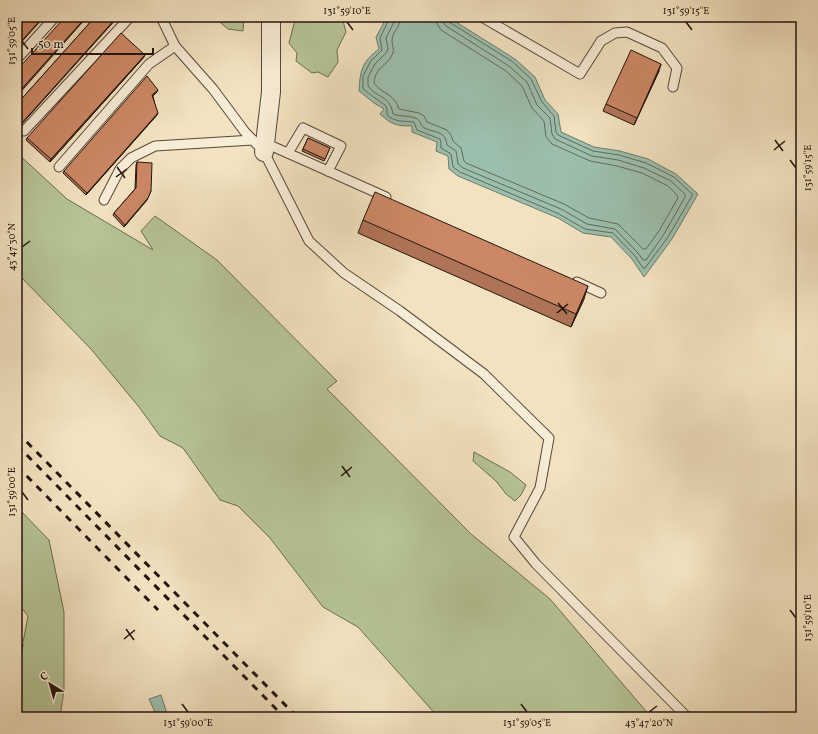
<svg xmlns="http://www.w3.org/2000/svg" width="818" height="734" font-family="Vollkorn,serif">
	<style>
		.green { fill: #b6c496; stroke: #6d6c51 }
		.water { fill: #9cbfad; stroke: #6c7b6d }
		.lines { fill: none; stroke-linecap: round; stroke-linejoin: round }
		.shore { stroke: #606a5c; stroke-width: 1 }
		.service-casing { stroke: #584839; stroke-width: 11 }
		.minor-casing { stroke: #584839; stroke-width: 20 }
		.service { stroke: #f7ecd6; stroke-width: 9 }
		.minor { stroke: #f7ecd6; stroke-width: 18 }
		.rail { stroke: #24150c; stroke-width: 3; stroke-dasharray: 7 7; stroke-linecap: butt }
		.wall { fill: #af7457; stroke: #24150c }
		.shaded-wall { fill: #8e5e47; stroke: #24150c }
		.building { fill: #cb8765; stroke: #24150c }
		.ticks { fill: none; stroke: #24150c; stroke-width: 1.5 }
		.neatline { fill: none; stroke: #24150c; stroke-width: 1.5 }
		.ticks-label { font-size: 10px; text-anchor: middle; fill: #24150c }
	</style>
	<rect width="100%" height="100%" fill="#f2e2c0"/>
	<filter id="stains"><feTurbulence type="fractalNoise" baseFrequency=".005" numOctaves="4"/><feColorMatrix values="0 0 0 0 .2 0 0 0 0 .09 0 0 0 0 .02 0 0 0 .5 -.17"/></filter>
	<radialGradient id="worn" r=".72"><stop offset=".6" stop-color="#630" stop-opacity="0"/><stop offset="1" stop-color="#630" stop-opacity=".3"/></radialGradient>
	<g class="green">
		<polygon points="214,17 244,17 243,31 228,29"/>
		<polygon points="294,17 342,17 346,32 337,50 338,62 328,77 318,72 312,73 296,61 297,53 289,43 295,20"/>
		<polygon points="17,153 67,199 153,250 141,231 155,216 217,260 337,381 327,389 471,534 550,599 651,717 438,717 358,627 323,607 270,538 238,506 220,500 183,448 160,436 139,407 91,349 17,273"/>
		<polygon points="474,452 510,472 526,485 521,495 515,501 506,494 496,481 473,461"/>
		<polygon points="17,507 49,540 64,612 64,690 60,717 17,717 17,674 28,616 17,602"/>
	</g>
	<g class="water">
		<path d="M387,17H448L515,59L535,77L545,100L558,114L561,132L594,147L620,151L648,159L676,174L698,194L672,239L644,277L632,259L611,237L583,233L558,218L458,176L449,169L448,156L436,151L437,142L412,132V126C397,126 392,125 380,114L384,109L374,103L359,91C360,70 362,62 379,49L376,37Z"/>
		<polygon points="161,695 167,714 170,717 154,717 154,710 149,699"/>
	</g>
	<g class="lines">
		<g class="shore">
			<path d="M390,17L380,38L382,50L371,61L363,76V89L386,106L387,109V115C394,122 404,121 414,122L417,130L440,139L441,142V148L451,154L453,167L460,172L559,214L585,229L613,233L635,256L643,268H645L668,237L692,196V194L674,177L646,163L619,155L593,151L558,135L556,132L554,116L542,102L531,79L513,62L449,22L447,17"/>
			<path d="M395,17L394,22L386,38L388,48L387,52L375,64L368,77V86C378,99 390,95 393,114C400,117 408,115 415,118C420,119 420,124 423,127C434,134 445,129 447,145L456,151L458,164L463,168L561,209L587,224L615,229L638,253L643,260H646L664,234L685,197V194L671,181L644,168L618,160L592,156L555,139L552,134L550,118L537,105L527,82L509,66L446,26L443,22L442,17"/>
			<path d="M401,17C401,26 392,32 392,40C392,46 395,50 392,55C387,66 375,67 374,83C383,95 394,93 399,109L419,113L424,116L427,122L447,130L451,135L453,141L461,148L464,161L466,163L564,204L589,218L618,224L643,249H646L659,231L678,198L677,195L668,186L642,173L617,166L590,161L552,144L546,137L544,121L532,108L522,86L506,71L441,30L437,24L436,17"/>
		</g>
		<defs>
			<g id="service">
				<polyline points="161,17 175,46 213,89 245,132 264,152 309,241 344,273 400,311 484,374 549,438 540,488 514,537 536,564 687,717"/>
				<polyline points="482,17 580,74 601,41 615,33 627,32 662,48 677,68 673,87"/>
				<polyline points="17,59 55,17"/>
				<polyline points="24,131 130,17"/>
				<polyline points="265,143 328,171 386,197"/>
				<polyline points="288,153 303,128 341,146 328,171"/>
				<polyline points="59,167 149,64 175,46"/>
				<polyline points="104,200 120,169 131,158 155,146 253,140"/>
				<polyline points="577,282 601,293"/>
			</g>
			<polyline id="minor" points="264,152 271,92 271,17"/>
		</defs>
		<use href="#service" class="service-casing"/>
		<use href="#minor" class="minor-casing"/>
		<use href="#service" class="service"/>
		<use href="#minor" class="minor"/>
		<g class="rail">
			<polyline points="17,432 297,717"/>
			<polyline points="17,445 284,717"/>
			<polyline points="17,466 158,610"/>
		</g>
	</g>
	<g class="wall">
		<polygon points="95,17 20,126 17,124 17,104"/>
		<polygon points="144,57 50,162 26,140 27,138"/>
		<polygon points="659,71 634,125 603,111 606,104"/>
		<polygon points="157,92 153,96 157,115 86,195 63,173 64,171"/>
		<polygon points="308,138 330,148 324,161 302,151"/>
		<polygon points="137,162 147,200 124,227 113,215 114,213 135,189 136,165"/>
		<polygon points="363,220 584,299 571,327 358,233"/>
	</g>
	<g class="shaded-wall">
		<polygon points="43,17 44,17 17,47 17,46"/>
		<polygon points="86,17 87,17 17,96 17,94"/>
		<polygon points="117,17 118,17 20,126 21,124"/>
		<polygon points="145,55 144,57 50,162 51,159"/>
		<polygon points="661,64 659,71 634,125 637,118"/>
		<polygon points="158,90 157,92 151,98 152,95"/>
		<polygon points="158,113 157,115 86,195 87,193"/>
		<polygon points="151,191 147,200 124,227 125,225"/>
		<polygon points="588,286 584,299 571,327 576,314"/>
	</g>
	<g class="building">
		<polygon points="23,17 43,17 17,46 17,23"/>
		<polygon points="65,17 86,17 17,94 17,70"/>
		<polygon points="95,17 117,17 21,124 17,120 17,104"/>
		<polygon points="121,33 145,55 51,159 27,138"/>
		<polygon points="631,50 661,64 637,118 606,104"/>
		<polygon points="147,76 158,90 152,95 158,113 87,193 64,171"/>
		<polygon points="308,138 330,148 325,159 303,149"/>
		<polygon points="137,162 152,163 151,191 148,198 125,225 114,213 136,188"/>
		<polygon points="375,192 588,286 576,314 363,220"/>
		<polygon points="17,644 23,645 17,671"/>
	</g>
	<path class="ticks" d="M347,22L353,30M686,22L692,30M22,41L28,49M775,140L783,151M774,150L785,141M790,160L796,168M117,167L125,178M116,177L127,169M22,247L30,241M558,303L567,314M557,313L568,304M342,466L350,477M341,476L352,467M22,492L28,500M790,610L796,618M126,629L134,640M124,639L135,630M182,704L188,712M521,704L527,712M649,712L657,706"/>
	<rect width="818" height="734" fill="none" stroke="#f2e2c0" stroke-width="44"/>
	<g transform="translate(50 684) rotate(323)" stroke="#f7ecd6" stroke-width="3" paint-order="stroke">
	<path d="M0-3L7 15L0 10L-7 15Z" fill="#24150c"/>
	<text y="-6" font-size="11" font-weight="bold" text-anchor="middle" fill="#24150c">С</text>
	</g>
	<path d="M32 48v6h121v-6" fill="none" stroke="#24150c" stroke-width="2"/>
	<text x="38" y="48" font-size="12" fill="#24150c" stroke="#f7ecd6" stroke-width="3" paint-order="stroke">50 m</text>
	<rect x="22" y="22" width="774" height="690" class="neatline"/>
	<g class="ticks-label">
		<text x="347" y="14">131°59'10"E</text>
		<text x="686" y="14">131°59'15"E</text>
		<text transform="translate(11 41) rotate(-90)" y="4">131°59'05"E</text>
		<text transform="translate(807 168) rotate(-90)" y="4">131°59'15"E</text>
		<text transform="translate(11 247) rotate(-90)" y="4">43°47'30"N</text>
		<text transform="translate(11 492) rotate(-90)" y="4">131°59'00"E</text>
		<text transform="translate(807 618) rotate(-90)" y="4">131°59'10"E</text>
		<text x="188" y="726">131°59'00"E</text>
		<text x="527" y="726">131°59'05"E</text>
		<text x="649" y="726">43°47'20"N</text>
	</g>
	<rect width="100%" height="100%" filter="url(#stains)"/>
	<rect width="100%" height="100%" fill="url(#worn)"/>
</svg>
